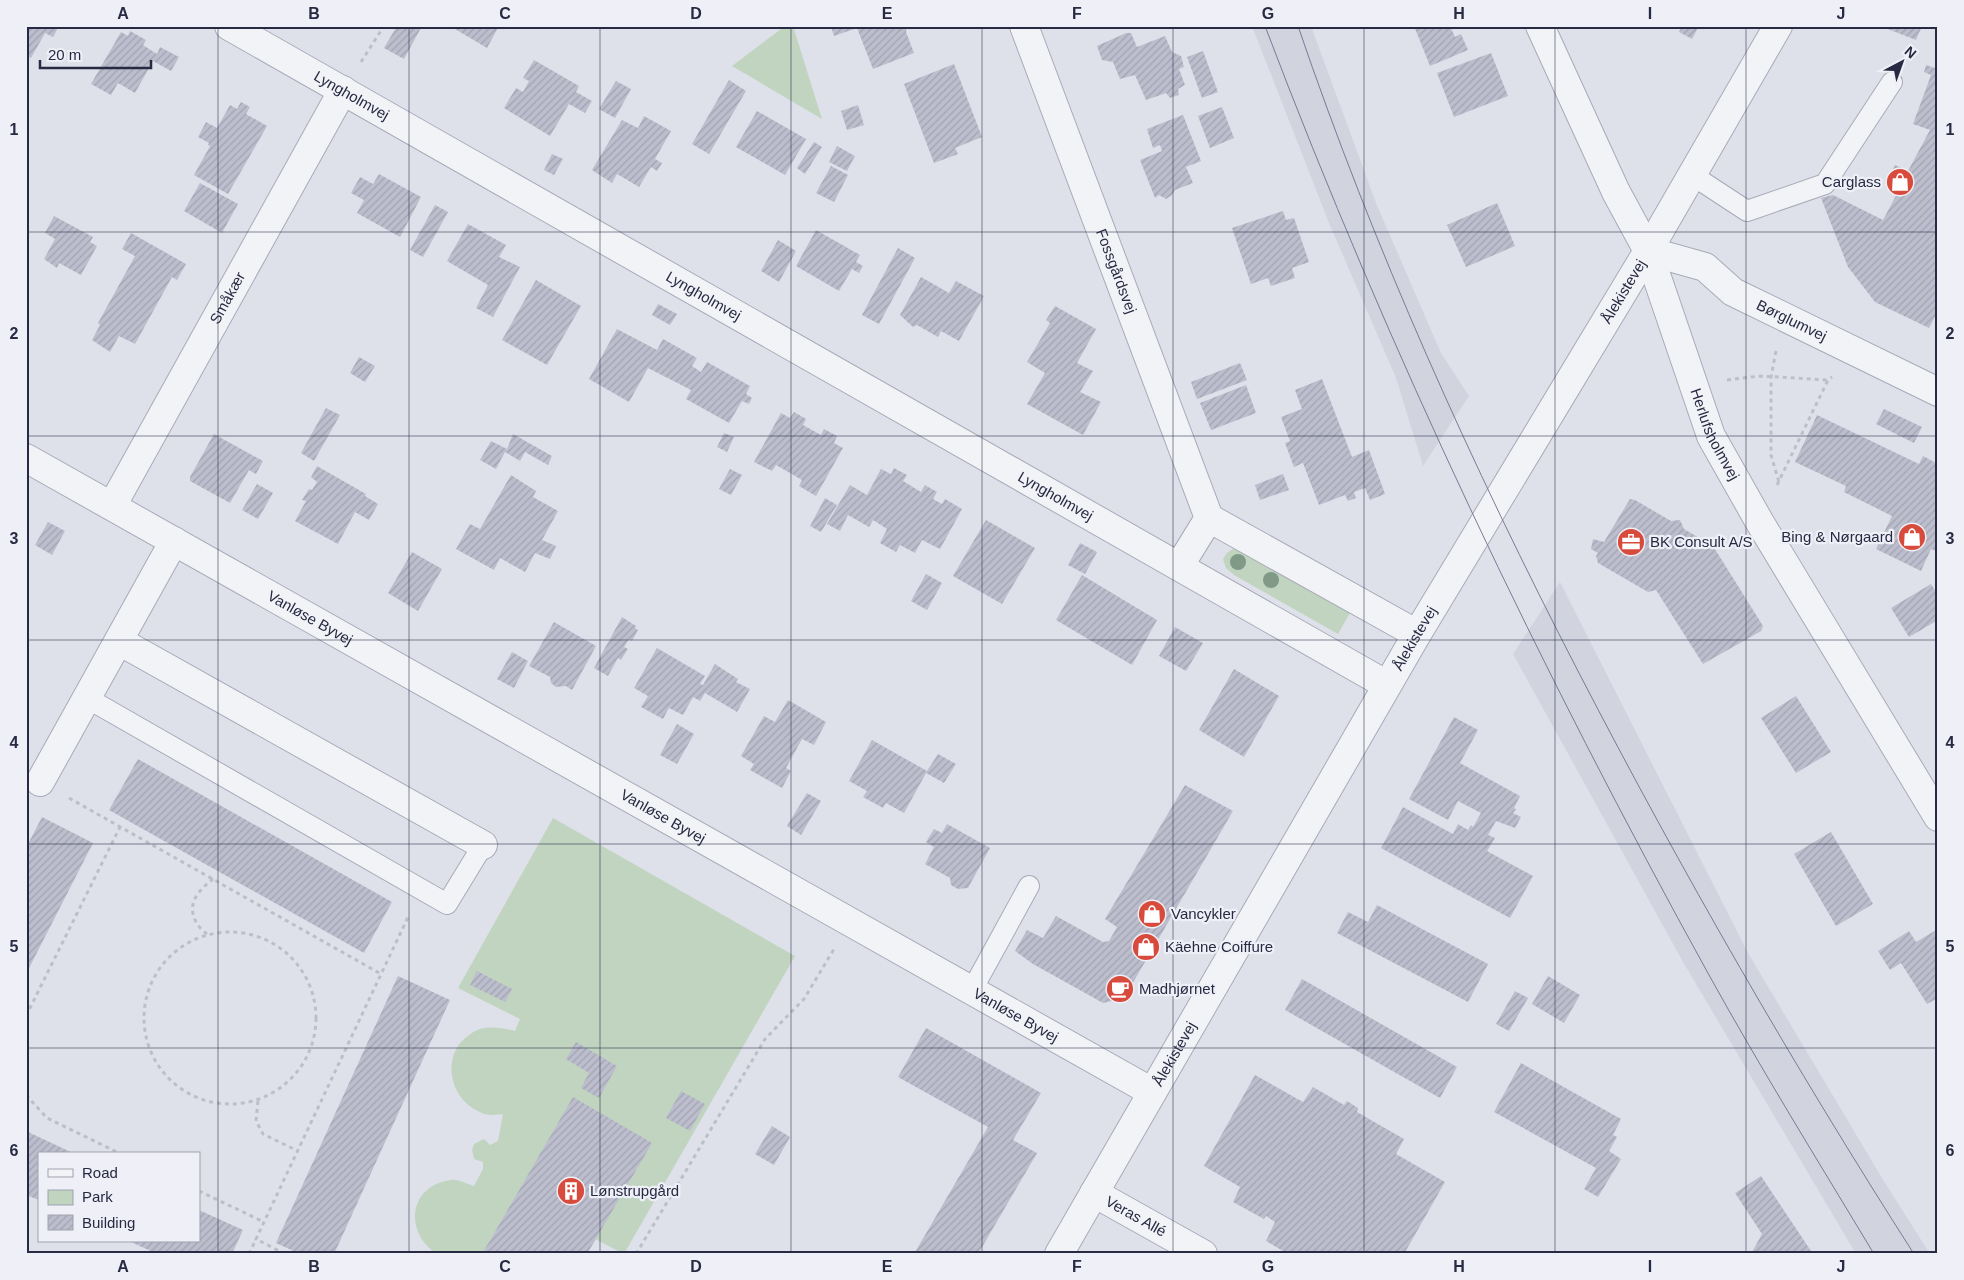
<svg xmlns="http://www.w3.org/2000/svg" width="1964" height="1280" font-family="Arial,sans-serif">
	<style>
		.built { fill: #d1d3df }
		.green { fill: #c0d4c0 }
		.building { fill: url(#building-hatch) }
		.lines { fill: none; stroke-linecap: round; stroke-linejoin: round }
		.service-casing { stroke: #a8aab8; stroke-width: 22 }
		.minor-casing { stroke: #a8aab8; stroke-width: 30 }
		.tertiary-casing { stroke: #a8aab8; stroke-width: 30 }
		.path { stroke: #bdbfc8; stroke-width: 3; stroke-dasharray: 4 4; stroke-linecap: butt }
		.service { stroke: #f2f3f7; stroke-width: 20 }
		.minor { stroke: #f2f3f7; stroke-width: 28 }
		.tertiary { stroke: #f2f3f7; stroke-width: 28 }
		.tram { stroke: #787b94; stroke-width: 1 }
		.tree { fill: #809a87 }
		.grid { fill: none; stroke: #272a42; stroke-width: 1; stroke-opacity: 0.55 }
		.labels { text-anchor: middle; stroke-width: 4.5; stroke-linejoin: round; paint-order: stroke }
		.street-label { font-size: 15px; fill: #272a42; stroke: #eff0f7 }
		.poi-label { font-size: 15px; fill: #272a42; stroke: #eff0f7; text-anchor: start }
		.neatline { fill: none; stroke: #272a42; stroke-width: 2 }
		.grid-label { font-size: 16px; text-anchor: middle; font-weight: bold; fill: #272a42 }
	</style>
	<defs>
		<pattern id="building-hatch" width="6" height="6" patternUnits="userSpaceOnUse" patternTransform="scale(1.25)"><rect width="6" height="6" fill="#bcbecd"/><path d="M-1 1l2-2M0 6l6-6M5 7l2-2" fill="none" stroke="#a2a3b1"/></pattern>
	</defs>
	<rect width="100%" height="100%" fill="#dfe1ea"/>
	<g class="built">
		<polygon points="1252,26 1311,26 1376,203 1441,353 1469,396 1423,466 1396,378 1329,223"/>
		<polygon points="1560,582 1748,953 1882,1178 1930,1254 1856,1254 1683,962 1513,654"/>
	</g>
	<g class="green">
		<polygon points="785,26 793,26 822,119 732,66"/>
		<polygon points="1234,548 1243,550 1351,611 1338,634 1234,575 1226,568 1223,559 1227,553"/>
		<path d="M553,818L795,956L624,1254L595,1239L573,1098L482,1254H437C403,1232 409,1185 451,1180C458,1179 467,1184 474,1186L483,1169V1162L474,1159L472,1150L474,1144L484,1139L490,1145L498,1141L503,1114C495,1115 487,1116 480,1112C453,1101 442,1065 461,1042C466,1037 473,1031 480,1029C492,1026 503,1028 515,1031L520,1019L458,988Z"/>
	</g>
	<g class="building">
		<polygon points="26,26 59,26 53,37 45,33 31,58 26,56"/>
		<polygon points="397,26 422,26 404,59 384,48"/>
		<polygon points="450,26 499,26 487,48"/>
		<polygon points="831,26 907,26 906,32 914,53 873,69 857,28 834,36"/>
		<polygon points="1414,26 1450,26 1455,37 1461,34 1468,50 1430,66"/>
		<polygon points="1682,26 1699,26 1692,39 1679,32"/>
		<polygon points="1880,26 1922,26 1916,40"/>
		<polygon points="130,31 146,40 143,45 157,54 160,47 179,57 171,71 153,61 135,93 118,83 111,95 91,84 121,32 128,36"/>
		<polygon points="1126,33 1131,33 1137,47 1165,36 1172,52 1181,56 1184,67 1179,69 1185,85 1178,89 1179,95 1170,98 1166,93 1146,100 1135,75 1120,79 1113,62 1102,60 1097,46"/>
		<polygon points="1203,51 1218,92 1202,98 1187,57"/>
		<polygon points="1491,53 1508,96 1454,117 1437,73"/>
		<polygon points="534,60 579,86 576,92 592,101 585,113 569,104 550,136 504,108 516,88 523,92 529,81 523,78"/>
		<polygon points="954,64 982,137 955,148 958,154 934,163 904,84"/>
		<polygon points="1926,65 1938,69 1938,311 1929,328 1875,302 1848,267 1821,198 1833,195 1883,220 1899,190 1886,184 1895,165 1908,171 1930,130 1913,124 1931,75 1924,72"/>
		<polygon points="729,80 746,91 709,154 692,144"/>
		<polygon points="616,81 631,89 615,118 599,109"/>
		<polygon points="241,102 250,107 246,114 267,126 228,194 194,175 210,146 208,145 209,143 198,137 206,122 217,128 230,105 237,109"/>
		<polygon points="858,105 864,125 847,130 841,111"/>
		<polygon points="1222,107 1234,138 1210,148 1198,116"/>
		<polygon points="757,111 806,139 785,175 736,147"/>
		<polygon points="1183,115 1201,161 1186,167 1193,183 1175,190 1172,195 1166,199 1159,195 1155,198 1140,160 1162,151 1160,145 1153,148 1147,129"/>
		<polygon points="644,116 671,131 655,159 662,163 657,171 651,167 639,187 617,174 612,183 592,170 622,120 638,128"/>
		<polygon points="814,142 822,147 805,174 797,168"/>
		<polygon points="837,146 855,156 847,171 829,162"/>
		<polygon points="552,154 563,159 554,175 544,170"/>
		<polygon points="831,166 848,175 834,202 816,193"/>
		<polygon points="379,174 421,197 400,237 357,213 364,200 351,193 360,177 373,184"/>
		<polygon points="200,183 238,204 222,233 184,211"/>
		<polygon points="1497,203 1515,246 1466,267 1447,225"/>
		<polygon points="435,205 448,212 423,257 410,250"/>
		<polygon points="1283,211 1286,220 1294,218 1309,262 1292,268 1295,278 1271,286 1268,278 1251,284 1232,228"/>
		<polygon points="54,216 93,237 90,242 97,246 81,275 59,263 57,268 44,259 55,239 45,233"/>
		<polygon points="468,224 506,245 499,257 520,267 493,317 476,308 488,285 447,261"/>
		<polygon points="816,230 860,255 856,262 863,266 859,273 852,269 839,291 796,266"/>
		<polygon points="131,233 186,264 177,280 172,277 135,344 119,336 110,352 92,340 100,325 98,323 135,256 122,249"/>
		<polygon points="778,240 796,251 779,282 761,271"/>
		<polygon points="898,248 915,258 879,324 862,315"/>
		<polygon points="921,277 949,293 956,281 984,296 959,341 941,331 938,337 917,325 913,327 900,315"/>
		<polygon points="536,280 581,306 547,365 502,340"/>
		<polygon points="658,304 677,314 670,325 652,315"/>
		<polygon points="1055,306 1096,329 1077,363 1093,371 1080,392 1101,402 1083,435 1027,404 1045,373 1027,362 1050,323 1046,320"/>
		<polygon points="617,329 657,350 663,339 697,358 692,366 701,372 707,362 750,386 746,394 752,398 749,404 742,401 729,423 686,399 691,390 648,368 629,402 589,379"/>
		<polygon points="359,357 375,366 365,382 350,373"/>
		<polygon points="1240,363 1247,380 1197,399 1191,382"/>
		<polygon points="1322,379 1352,457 1369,450 1385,494 1370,500 1365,488 1354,492 1356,498 1348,501 1345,495 1319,505 1303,463 1294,467 1285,443 1290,441 1281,417 1302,409 1295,390"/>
		<polygon points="1246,385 1256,413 1211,430 1200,403"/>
		<polygon points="326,408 340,415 314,461 301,453"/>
		<polygon points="1884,409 1922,427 1914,443 1876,424"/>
		<polygon points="794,412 806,419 803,425 821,435 824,429 837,436 834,443 843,448 816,496 799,486 802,480 776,465 772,471 754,462 781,413 790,418"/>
		<polygon points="1817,415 1919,464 1923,456 1936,463 1938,459 1938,552 1931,549 1921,571 1876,549 1892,516 1844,492 1846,486 1795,462"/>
		<polygon points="724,433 734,437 727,452 717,447"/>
		<polygon points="214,434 263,461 256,474 249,470 230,503 190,481 190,477"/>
		<polygon points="513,434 552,456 548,465 525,452 520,461 505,452 496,469 480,460 491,441 507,449"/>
		<polygon points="317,466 366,494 365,496 378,504 369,520 355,512 338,544 295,521 306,501 302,500 309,489 312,490 317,482 311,477"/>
		<polygon points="894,468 907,475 903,481 921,492 925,485 937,492 933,499 942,504 945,499 962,509 940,549 922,540 915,553 900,545 896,552 880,543 887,529 873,520 869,527 848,515 840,531 827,524 850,485 867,495 881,469 891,474"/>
		<polygon points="730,469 742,475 731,495 719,489"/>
		<polygon points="1283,474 1289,490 1260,500 1255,485"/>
		<polygon points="511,475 536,491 533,497 558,511 542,540 556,546 550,559 535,553 525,572 500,558 494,570 456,549 470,524 480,529"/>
		<polygon points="257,484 273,493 258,519 242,510"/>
		<polygon points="825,498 837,505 821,532 810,526"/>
		<polygon points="1630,499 1635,500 1671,521 1680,520 1684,529 1713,546 1763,626 1761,631 1703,664 1656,590 1648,592 1598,563 1596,556 1598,553 1591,549 1593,539 1604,542"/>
		<polygon points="986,520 1035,548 1002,604 953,576"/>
		<polygon points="48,522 65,531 52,555 35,545"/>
		<polygon points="1080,543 1097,552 1085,574 1068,565"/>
		<polygon points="412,552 442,569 418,611 388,593"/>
		<polygon points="926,574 942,583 927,610 911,601"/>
		<polygon points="1082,575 1157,620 1132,665 1056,620"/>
		<polygon points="1931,584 1938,595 1938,620 1909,637 1891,608"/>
		<polygon points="622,617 636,626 635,628 638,630 632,641 629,639 624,647 628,649 621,660 618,658 608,676 594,668"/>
		<polygon points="554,622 596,646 572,690 566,686 556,687 551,683 550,677 529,666"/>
		<polygon points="1175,627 1203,643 1186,671 1159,656"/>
		<polygon points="657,648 705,676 700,684 703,685 715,664 738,679 736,682 750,689 737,712 705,693 700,701 693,697 683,715 669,708 663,719 641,707 648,696 634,688"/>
		<polygon points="512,652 528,661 514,688 497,679"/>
		<polygon points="1234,669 1279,696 1244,757 1199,730"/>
		<polygon points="1796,696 1831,752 1796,773 1761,718"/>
		<polygon points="788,700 826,722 814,745 802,739 786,768 791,771 782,788 750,770 754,764 741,756 764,716 775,722"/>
		<polygon points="1454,717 1478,730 1460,763 1520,796 1514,808 1516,809 1513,813 1521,817 1515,828 1496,821 1488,835 1495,838 1487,851 1533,876 1510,918 1381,848 1403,807 1453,834 1458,824 1468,830 1471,825 1473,827 1481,813 1458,801 1448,820 1409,799"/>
		<polygon points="677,724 694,734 677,764 660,755"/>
		<polygon points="872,740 927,771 938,754 956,764 944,783 926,773 904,813 886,803 883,808 863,797 867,791 849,781"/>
		<polygon points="138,759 392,902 364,953 109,810"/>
		<polygon points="1185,785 1233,811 1124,998 1103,1003 1033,964 1015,951 1027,930 1043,938 1056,916 1103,942 1109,941 1117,927 1105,919"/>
		<polygon points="807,793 821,801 801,835 787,826"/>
		<polygon points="42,817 93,843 26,974 26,848"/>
		<polygon points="947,824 990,848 968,888 958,889 951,885 950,878 925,864 934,847 926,842 934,829 942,833"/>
		<polygon points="1831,832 1873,904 1836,926 1794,854"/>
		<polygon points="1377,905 1488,964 1468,1002 1337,933 1348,912 1368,922"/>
		<polygon points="1938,929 1938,998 1927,1004 1901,963 1890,970 1878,951 1909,931 1916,942"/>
		<polygon points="477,971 512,989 505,1002 470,985"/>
		<polygon points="398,976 450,1000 334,1254 300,1254 276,1243"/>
		<polygon points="1548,976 1580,995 1564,1023 1532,1004"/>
		<polygon points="1302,979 1457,1067 1440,1098 1285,1010"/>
		<polygon points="1515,991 1528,998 1509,1031 1496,1024"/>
		<polygon points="926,1028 1041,1093 1013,1140 1037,1153 978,1254 914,1254 988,1127 898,1077"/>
		<polygon points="576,1042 617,1066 599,1098 581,1088 589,1073 566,1059"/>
		<polygon points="1521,1063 1621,1119 1613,1135 1617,1137 1609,1151 1621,1159 1598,1197 1584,1189 1596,1168 1494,1112"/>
		<polygon points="1255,1075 1303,1102 1313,1087 1344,1105 1347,1101 1358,1108 1357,1112 1404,1139 1396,1154 1445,1182 1404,1254 1288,1254 1266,1241 1275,1222 1266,1216 1264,1219 1233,1202 1240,1187 1204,1166"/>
		<polygon points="681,1091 705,1104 690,1131 666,1118"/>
		<polygon points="573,1097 652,1143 587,1254 482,1254"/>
		<polygon points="772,1126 790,1137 774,1165 755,1154"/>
		<polygon points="26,1131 75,1154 39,1154 39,1200 26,1195"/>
		<polygon points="1761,1176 1813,1254 1751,1254 1762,1234 1735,1193"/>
		<polygon points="199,1210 243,1230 232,1254 157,1254 129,1241 199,1241"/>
	</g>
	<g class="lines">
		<defs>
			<g id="service">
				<polyline points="1692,175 1747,211 1825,184 1892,82"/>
				<polyline points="87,698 447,904 483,845"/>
				<polyline points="972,990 1029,886"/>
			</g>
			<g id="minor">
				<path id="s1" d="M229,26L1387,685"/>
				<path id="s2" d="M1024,26L1209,518"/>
				<path id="s3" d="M1540,26L1616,192L1648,251L1711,436L1759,521L1938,817"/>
				<path id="s4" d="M1648,251L1705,267L1733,292L1938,392"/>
				<path id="s5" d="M26,458L1152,1092"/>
				<path id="s6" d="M112,506L343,90"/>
				<polyline points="1180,565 1209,518 1417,634"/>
				<polyline points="119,641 483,845"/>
				<polyline points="40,782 174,541"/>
				<path id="s7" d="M1094,1193L1203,1254"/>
			</g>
			<g id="tertiary">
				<path id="s8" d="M1059,1254L1417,634L1648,251L1778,26"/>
			</g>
		</defs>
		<use href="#service" class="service-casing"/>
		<use href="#minor" class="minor-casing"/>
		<use href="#tertiary" class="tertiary-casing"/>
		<g class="path">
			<polyline points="361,62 384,26"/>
			<polyline points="1776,351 1771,377 1771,455 1779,482"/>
			<polyline points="1727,380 1760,376 1828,380"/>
			<polyline points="1777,485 1828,380 1832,377"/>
			<polyline points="69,798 381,974"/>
			<circle cx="230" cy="1018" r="86"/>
			<path d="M207,934C203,931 198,926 196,922C186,903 199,890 213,879"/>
			<polyline points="26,1016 120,827"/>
			<polyline points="26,1095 47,1118 121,1154"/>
			<polyline points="258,1101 256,1121 263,1134 298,1151"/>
			<polyline points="199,1191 264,1222"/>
			<polyline points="249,1254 256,1239"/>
			<polyline points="285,1254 256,1239 409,915"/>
			<polyline points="636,1254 765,1039 804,999 834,949"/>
		</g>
		<use href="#service" class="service"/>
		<use href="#minor" class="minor"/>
		<use href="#tertiary" class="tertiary"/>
		<g class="tram">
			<path d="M1265,26C1389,353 1540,669 1709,975C1761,1069 1818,1161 1874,1254"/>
			<path d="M1298,26C1374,249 1471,464 1579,673C1682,872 1793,1065 1914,1254"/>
		</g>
	</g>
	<g class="tree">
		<circle cx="1238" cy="562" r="8"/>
		<circle cx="1271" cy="580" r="8"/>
	</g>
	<path class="grid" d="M218,26V1254M409,26V1254M600,26V1254M791,26V1254M982,26V1254M1173,26V1254M1364,26V1254M1555,26V1254M1746,26V1254M26,232H1938M26,436H1938M26,640H1938M26,844H1938M26,1048H1938"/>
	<defs>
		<symbol id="shop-disc" viewBox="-11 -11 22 22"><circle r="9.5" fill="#d74a3c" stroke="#eff0f7"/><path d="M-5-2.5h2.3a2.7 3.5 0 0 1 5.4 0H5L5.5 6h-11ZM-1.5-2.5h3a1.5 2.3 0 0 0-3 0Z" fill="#fff"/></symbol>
		<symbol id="office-disc" viewBox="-11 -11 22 22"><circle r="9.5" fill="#d74a3c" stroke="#eff0f7"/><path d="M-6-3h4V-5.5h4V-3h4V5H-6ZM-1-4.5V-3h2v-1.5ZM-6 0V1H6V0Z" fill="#fff"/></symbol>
		<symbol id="cafe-disc" viewBox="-11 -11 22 22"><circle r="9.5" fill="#d74a3c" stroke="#eff0f7"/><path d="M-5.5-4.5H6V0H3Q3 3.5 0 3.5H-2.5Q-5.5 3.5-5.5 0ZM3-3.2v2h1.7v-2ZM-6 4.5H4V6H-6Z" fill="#fff"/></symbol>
		<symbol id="building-disc" viewBox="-11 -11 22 22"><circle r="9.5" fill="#d74a3c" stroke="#eff0f7"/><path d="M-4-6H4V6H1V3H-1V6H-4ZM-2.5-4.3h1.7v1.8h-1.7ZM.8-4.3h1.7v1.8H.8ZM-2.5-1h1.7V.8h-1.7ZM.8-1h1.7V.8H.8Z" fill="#fff"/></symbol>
	</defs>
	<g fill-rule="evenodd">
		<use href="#shop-disc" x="1884" y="166" width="32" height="32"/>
		<use href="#shop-disc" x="1896" y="521" width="32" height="32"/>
		<use href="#office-disc" x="1615" y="526" width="32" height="32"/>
		<use href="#shop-disc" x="1136" y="898" width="32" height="32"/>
		<use href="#shop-disc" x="1130" y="931" width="32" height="32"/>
		<use href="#cafe-disc" x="1104" y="973" width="32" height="32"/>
		<use href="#building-disc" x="555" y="1175" width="32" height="32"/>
	</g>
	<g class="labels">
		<g class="street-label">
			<text dy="5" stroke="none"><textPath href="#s1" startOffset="141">Lyngholmvej</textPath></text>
			<text dy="5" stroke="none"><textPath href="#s2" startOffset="262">Fossgårdsvej</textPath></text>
			<text dy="5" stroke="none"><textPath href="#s8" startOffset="1116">Ålekistevej</textPath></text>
			<text dy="5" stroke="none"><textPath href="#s1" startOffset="546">Lyngholmvej</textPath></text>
			<text dy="5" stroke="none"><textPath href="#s6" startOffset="238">Småkær</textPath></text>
			<text dy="5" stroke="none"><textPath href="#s4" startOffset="162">Børglumvej</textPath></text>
			<text dy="5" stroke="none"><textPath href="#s3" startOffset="445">Herlufsholmvej</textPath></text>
			<text dy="5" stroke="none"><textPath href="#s1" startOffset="951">Lyngholmvej</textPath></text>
			<text dy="5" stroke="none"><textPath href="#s5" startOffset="326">Vanløse Byvej</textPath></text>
			<text dy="5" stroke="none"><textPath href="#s8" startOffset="711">Ålekistevej</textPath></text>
			<text dy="5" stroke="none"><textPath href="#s5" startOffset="731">Vanløse Byvej</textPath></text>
			<text dy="5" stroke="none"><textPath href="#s5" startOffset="1136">Vanløse Byvej</textPath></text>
			<text dy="5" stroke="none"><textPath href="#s8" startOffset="231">Ålekistevej</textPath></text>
			<text dy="5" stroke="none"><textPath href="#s7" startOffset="48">Veras Allé</textPath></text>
		</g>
		<g class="poi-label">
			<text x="1881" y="187" text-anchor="end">Carglass</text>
			<text x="1893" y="542" text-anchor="end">Bing &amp; Nørgaard</text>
			<text x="1650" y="547">BK Consult A/S</text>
			<text x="1171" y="919">Vancykler</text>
			<text x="1165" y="952">Käehne Coiffure</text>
			<text x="1139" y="994">Madhjørnet</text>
			<text x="590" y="1196">Lønstrupgård</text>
		</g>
	</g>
	<rect width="1964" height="1280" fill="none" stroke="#eff0f7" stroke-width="55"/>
	<rect x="38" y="1152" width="162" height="90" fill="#eff0f7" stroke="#9fa1af"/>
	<rect x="48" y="1169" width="25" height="8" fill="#f2f3f7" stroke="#9fa1af"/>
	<text x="82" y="1178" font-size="15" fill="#272a42">Road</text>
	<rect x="48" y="1190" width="25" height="15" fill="#c0d4c0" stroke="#9fa1af"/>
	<text x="82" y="1202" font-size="15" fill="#272a42">Park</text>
	<rect x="48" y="1215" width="25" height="15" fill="url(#building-hatch)" stroke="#9fa1af"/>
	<text x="82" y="1228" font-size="15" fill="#272a42">Building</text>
	<g transform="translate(1902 62) rotate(41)" stroke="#eff0f7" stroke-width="4" paint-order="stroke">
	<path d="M0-4L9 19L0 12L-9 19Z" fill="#272a42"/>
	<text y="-8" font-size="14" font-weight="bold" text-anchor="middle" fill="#272a42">N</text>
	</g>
	<path d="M40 60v8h111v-8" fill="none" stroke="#272a42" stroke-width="2.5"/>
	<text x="48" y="60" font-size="15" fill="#272a42" stroke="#eff0f7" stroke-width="4" paint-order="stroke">20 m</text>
	<rect x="28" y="28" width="1908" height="1224" class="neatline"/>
	<g class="grid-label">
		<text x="123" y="19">A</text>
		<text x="314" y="19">B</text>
		<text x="505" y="19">C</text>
		<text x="696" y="19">D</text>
		<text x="887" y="19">E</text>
		<text x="1077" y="19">F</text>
		<text x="1268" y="19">G</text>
		<text x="1459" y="19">H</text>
		<text x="1650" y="19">I</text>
		<text x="1841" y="19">J</text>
		<text x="14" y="135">1</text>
		<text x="1950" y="135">1</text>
		<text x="14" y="339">2</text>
		<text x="1950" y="339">2</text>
		<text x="14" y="544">3</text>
		<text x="1950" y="544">3</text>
		<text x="14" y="748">4</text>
		<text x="1950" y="748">4</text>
		<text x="14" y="952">5</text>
		<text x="1950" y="952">5</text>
		<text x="14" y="1156">6</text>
		<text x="1950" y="1156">6</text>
		<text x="123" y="1272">A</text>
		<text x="314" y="1272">B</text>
		<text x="505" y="1272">C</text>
		<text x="696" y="1272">D</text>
		<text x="887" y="1272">E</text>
		<text x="1077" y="1272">F</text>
		<text x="1268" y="1272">G</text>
		<text x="1459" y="1272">H</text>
		<text x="1650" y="1272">I</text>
		<text x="1841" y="1272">J</text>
	</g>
</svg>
